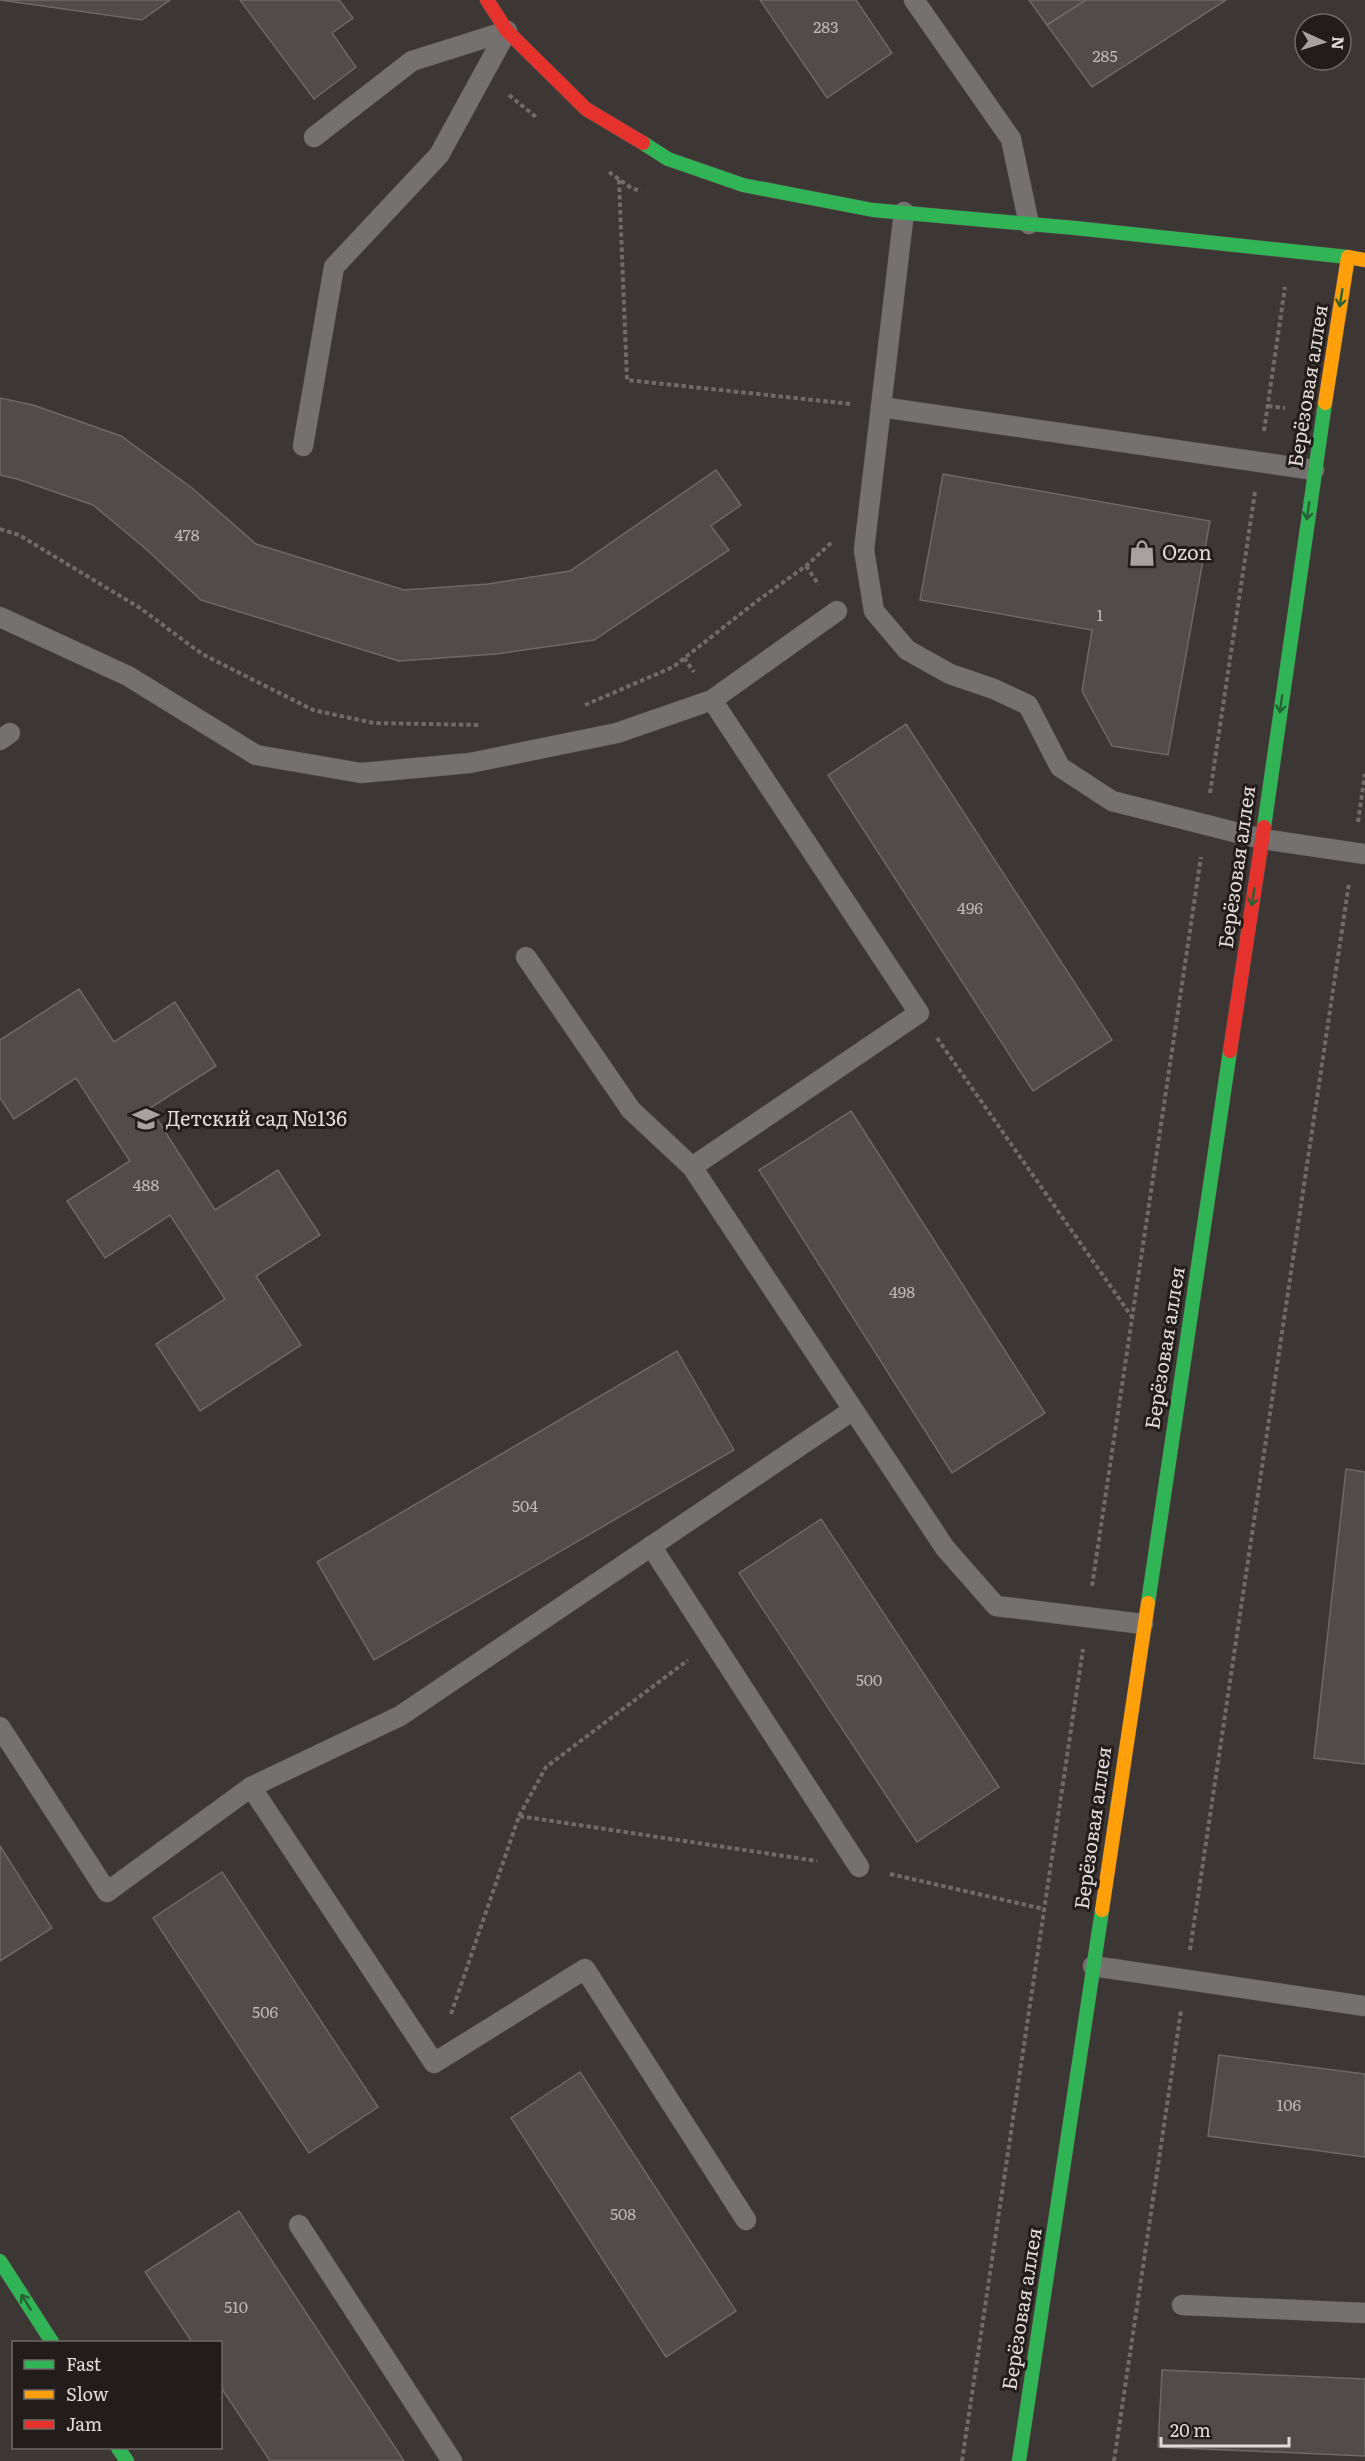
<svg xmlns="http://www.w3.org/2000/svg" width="1365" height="2461" font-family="Literata,serif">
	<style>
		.building { fill: #514c4b; stroke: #6c6869; stroke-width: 1.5 }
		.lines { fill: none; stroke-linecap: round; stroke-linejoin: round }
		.lane-casing { stroke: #585351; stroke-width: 21 }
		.fast-casing { stroke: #585351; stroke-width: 15 }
		.slow-casing { stroke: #585351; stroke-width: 15 }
		.jam-casing { stroke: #585351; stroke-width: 15 }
		.path { stroke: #6f6b6a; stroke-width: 4; stroke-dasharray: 4.5 3; stroke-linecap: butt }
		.lane { stroke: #757170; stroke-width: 20 }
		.fast { stroke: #30b455; stroke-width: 14 }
		.slow { stroke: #ff9f0a; stroke-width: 14 }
		.jam { stroke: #e5322d; stroke-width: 14 }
		.oneway { stroke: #286135 }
		.labels { text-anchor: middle; stroke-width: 6; stroke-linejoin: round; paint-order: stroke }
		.number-label { font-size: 16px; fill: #bdb6b5 }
		.street-label { font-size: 20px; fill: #e1dad8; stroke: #221d1b }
		.poi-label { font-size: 20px; fill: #e1dad8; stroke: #221d1b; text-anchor: start }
	</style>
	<rect width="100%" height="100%" fill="#3c3634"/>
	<g class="building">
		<polygon points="0,0 170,0 142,20"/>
		<polygon points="240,0 339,0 353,18 332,33 356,67 314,99"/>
		<polygon points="760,0 856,0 892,53 827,98"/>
		<polygon points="1029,0 1086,0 1047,25"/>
		<polygon points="1086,0 1226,0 1092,87 1047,25"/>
		<polygon points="0,398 33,405 121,436 192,488 256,544 404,590 488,584 570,571 716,470 741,505 711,526 729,550 594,640 496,654 399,661 201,600 146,549 93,505 17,479 0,475"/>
		<polygon points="943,474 1210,521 1168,755 1112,746 1082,691 1092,630 920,600"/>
		<polygon points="906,724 1112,1040 1033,1091 828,775"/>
		<polygon points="79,989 114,1042 175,1002 216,1066 150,1108 215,1210 278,1170 320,1235 256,1276 301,1345 200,1411 156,1344 225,1299 170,1215 105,1258 67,1201 130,1161 76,1078 14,1119 0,1098 0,1040"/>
		<polygon points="851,1111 1045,1413 952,1473 759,1170"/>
		<polygon points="677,1351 734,1450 374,1660 317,1562"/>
		<polygon points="1346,1469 1365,1472 1365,1764 1314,1758"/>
		<polygon points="821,1519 999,1787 917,1842 739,1573"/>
		<polygon points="0,1846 52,1928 0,1961"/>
		<polygon points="222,1872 378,2107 309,2153 153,1918"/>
		<polygon points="1219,2055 1365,2074 1365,2157 1208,2136"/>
		<polygon points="580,2072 736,2311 666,2357 511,2118"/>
		<polygon points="239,2211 404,2461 270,2461 220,2386 220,2342 192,2342 145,2272"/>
		<polygon points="1162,2370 1365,2379 1365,2456 1158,2447"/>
	</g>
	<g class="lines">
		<defs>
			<g id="lane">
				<polyline points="914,0 1011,139 1029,224"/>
				<polyline points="314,137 412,61 507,31"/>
				<polyline points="904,212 864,550 874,611 907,650 950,674 994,689 1028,705 1060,767 1112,801 1262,839 1365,854"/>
				<polyline points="881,407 1314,470"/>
				<polyline points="303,446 334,267 439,155 507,31"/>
				<polyline points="0,617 128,676 256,755 361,773 470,763 617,733 712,700 837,611"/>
				<polyline points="712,700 919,1013 692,1167 945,1548 996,1606 1143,1624"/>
				<polyline points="0,740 10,733"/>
				<polyline points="526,957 631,1110 692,1167"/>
				<polyline points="651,1546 859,1867"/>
				<polyline points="0,1727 107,1892 251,1787 434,2063 585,1969 746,2220"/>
				<polyline points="251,1787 400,1716 853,1410"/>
				<polyline points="1093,1966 1365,2006"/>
				<polyline points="299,2225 452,2461"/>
				<polyline points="1182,2305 1365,2313"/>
			</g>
			<g id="fast">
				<polyline points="643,143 668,159 743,185 873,210 1075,228 1348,257"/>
				<polyline points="1264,827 1325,403"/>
				<polyline points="1148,1603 1230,1051"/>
				<polyline points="0,2261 52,2342"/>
				<polyline points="118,2448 127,2461"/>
				<polyline points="1019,2461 1102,1910"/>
			</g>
			<g id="slow">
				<polyline points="1325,403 1348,257 1365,260"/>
				<polyline points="1102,1910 1148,1603"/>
			</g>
			<g id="jam">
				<polyline points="487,0 507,31 586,109 643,143"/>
				<polyline points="1230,1051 1264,827"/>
			</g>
		</defs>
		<use href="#lane" class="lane-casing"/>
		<use href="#fast" class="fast-casing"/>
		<use href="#slow" class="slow-casing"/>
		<use href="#jam" class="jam-casing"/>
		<g class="path">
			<polyline points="509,95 536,117"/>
			<polyline points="609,172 631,188 641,191"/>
			<polyline points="619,180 627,380 851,404"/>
			<polyline points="1268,406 1285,408"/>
			<polyline points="1264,431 1285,287"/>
			<polyline points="0,529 19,535 140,608 202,654 313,710 374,723 480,725"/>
			<polyline points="806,566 819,585"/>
			<polyline points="684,658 694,672"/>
			<polyline points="585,705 673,667 757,601 806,566 832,542"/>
			<polyline points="1210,793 1255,492"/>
			<polyline points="1358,822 1365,774"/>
			<polyline points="937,1038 1132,1317"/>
			<polyline points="1092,1586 1201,857"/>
			<polyline points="519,1816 546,1767 688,1660"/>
			<polyline points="890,1874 1044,1909"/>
			<polyline points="1190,1950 1349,883"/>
			<polyline points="451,2014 519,1816 817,1861"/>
			<polyline points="962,2461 1083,1649"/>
			<polyline points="1114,2461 1181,2011"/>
		</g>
		<use href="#lane" class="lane"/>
		<use href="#fast" class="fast"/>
		<use href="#slow" class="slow"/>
		<use href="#jam" class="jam"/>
	</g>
	<defs><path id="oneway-shaft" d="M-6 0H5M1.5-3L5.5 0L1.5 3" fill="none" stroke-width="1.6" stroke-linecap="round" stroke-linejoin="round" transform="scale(1.5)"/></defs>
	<g class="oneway">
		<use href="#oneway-shaft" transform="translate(1341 298) rotate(99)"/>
		<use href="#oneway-shaft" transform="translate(1308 511) rotate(98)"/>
		<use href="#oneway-shaft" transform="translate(1281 704) rotate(98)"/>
		<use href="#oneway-shaft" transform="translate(1253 897) rotate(99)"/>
		<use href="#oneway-shaft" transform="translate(26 2302) rotate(-122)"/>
	</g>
	<defs>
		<symbol id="shop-bare" viewBox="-9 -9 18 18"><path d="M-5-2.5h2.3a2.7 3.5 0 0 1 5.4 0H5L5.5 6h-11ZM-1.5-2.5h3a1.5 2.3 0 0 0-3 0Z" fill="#a7a19f" stroke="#221d1b" stroke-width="2.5" paint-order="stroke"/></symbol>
		<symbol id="school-bare" viewBox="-9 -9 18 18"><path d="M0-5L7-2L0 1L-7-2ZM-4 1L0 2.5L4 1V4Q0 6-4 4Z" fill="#a7a19f" stroke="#221d1b" stroke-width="2.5" paint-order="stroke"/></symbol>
	</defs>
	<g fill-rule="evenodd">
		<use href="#shop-bare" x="1123" y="534" width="38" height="38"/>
		<use href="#school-bare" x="127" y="1100" width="38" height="38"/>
	</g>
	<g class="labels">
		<g class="number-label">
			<text x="826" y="33">283</text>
			<text x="1105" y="62">285</text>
			<text x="187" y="541">478</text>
			<text x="1100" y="621">1</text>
			<text x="970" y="914">496</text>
			<text x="146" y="1191">488</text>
			<text x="902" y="1298">498</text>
			<text x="525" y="1512">504</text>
			<text x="869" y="1686">500</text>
			<text x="265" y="2018">506</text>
			<text x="1289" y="2111">106</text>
			<text x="623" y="2220">508</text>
			<text x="236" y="2313">510</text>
		</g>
		<g class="street-label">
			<text transform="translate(1308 386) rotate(-81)" y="7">Берёзовая аллея</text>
			<text transform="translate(1237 867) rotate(-82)" y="7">Берёзовая аллея</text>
			<text transform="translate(1165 1348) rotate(-81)" y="7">Берёзовая аллея</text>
			<text transform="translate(1093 1828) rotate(-82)" y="7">Берёзовая аллея</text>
			<text transform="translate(1022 2309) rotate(-81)" y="7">Берёзовая аллея</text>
		</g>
		<g class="poi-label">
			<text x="1162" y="560">Ozon</text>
			<text x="166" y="1126">Детский сад №136</text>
		</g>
	</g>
	<rect x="12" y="2341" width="210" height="108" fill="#221d1b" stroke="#6e6967" stroke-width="1.5"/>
	<rect x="24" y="2360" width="30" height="9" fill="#30b455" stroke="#6e6967" stroke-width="1.5"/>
	<text x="66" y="2371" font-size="18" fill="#e1dad8">Fast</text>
	<rect x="24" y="2390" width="30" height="9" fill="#ff9f0a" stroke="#6e6967" stroke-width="1.5"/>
	<text x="66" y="2401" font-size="18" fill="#e1dad8">Slow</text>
	<rect x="24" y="2420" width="30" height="9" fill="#e5322d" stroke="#6e6967" stroke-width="1.5"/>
	<text x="66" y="2431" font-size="18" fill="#e1dad8">Jam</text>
	<g transform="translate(1323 42) rotate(94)"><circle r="28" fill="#221d1b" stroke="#6e6967" stroke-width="1.5"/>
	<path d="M0-4.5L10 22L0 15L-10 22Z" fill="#a7a19f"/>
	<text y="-9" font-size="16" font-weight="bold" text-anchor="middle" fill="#e1dad8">N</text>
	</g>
	<path d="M1161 2437v9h128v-9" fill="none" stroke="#e1dad8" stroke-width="3"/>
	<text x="1170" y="2437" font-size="18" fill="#e1dad8" stroke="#221d1b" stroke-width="4.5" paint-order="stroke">20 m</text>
</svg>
